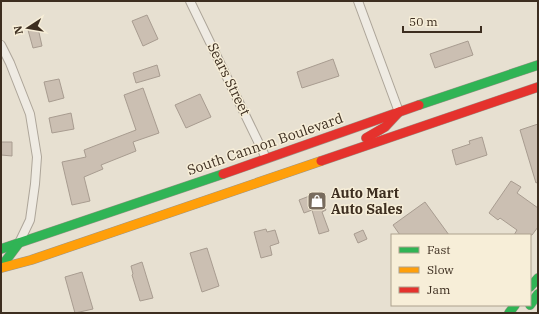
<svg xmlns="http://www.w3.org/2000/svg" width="539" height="314" font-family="'IBM Plex Serif',serif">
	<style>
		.building { fill: #cbbfb2; stroke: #a89c90 }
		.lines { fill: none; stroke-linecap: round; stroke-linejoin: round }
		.street-casing { stroke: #ada599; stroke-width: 10 }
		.fast-casing { stroke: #9c958a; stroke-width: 10 }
		.slow-casing { stroke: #9c958a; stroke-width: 10 }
		.jam-casing { stroke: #9c958a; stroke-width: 10 }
		.street { stroke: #efebe3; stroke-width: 8 }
		.fast { stroke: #30b455; stroke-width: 9 }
		.slow { stroke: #ff9f0a; stroke-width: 9 }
		.jam { stroke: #e5322d; stroke-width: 9 }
		.labels { text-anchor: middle; stroke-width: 3; stroke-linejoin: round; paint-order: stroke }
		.street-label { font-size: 14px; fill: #3d2e20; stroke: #f7eed8 }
		.poi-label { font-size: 14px; font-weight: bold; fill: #3d2e20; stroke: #f7eed8; text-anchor: start }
	</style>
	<rect width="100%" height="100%" fill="#e7e0d1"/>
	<g class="building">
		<polygon points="147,15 158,39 143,46 132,21"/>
		<polygon points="38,28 42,46 33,48 28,30"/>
		<polygon points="468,41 473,55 435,68 430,54"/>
		<polygon points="333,59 339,76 302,88 297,72"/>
		<polygon points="157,65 160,76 136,83 133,73"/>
		<polygon points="59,79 64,98 49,102 44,82"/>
		<polygon points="143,88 159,133 133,142 136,151 101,165 103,169 84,177 90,201 72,205 62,162 86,157 84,150 136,130 124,95"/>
		<polygon points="200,94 211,117 186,128 175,105"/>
		<polygon points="71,113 74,129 52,133 49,118"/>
		<polygon points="538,124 538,182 536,183 520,130"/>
		<polygon points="482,137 487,155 456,165 452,150 470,144 469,141"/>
		<polygon points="1,142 12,142 12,156 1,155"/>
		<polygon points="511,181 521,187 517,193 538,208 538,227 532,235 514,235 517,230 500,218 498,220 489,213"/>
		<polygon points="320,192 326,210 322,212 329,231 319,234 312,210 304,213 299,200"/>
		<polygon points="425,202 449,235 400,235 393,225"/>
		<polygon points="266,229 267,232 275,230 279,243 270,246 272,255 261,258 254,232"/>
		<polygon points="363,230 367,239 358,243 354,234"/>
		<polygon points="207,248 219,286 202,292 190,253"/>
		<polygon points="142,262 153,298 140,301 132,275 133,274 131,266"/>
		<polygon points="82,272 93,309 75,313 65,277"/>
	</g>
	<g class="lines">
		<defs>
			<g id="street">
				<polyline points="190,1 266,158"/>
				<polyline points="358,1 399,112"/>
				<polyline points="1,45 10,63 30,114 37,157 35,184 30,220 19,243"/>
			</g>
			<g id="fast">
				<polyline points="419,105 538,65"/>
				<polyline points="1,249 223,174"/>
				<polyline points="1,267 19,243"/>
				<polyline points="530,287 538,278"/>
				<polyline points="530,305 538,294"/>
				<polyline points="509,313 515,305"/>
			</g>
			<polyline id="slow" points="1,268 31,260 321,161"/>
			<g id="jam">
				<polyline points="366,138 385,127 399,112"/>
				<polyline points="321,161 538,87"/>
				<polyline points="223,174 419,105"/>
			</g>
		</defs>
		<use href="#street" class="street-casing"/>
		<use href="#fast" class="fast-casing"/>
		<use href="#slow" class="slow-casing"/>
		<use href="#jam" class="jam-casing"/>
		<use href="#street" class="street"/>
		<use href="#fast" class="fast"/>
		<use href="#slow" class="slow"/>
		<use href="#jam" class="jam"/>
	</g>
	<defs>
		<symbol id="shop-square" viewBox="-11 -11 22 22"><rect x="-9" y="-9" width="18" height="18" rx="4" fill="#786c5e" stroke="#f7eed8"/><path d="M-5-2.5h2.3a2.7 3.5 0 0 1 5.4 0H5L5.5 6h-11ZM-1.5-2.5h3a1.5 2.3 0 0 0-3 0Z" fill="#fff"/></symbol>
	</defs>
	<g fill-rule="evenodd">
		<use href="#shop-square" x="306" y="190" width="22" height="22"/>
	</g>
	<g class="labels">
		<g class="street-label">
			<text transform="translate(229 79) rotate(64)" y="5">Sears Street</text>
			<text transform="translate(265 144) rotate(-19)" y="5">South Cannon Boulevard</text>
		</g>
		<g class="poi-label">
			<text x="331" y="198">Auto Mart<tspan x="331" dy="16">Auto Sales</tspan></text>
		</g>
	</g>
	<rect width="539" height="314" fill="none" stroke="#3d2e20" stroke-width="4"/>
	<rect x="391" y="234" width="140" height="72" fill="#f7eed8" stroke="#ada18e"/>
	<rect x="399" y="247" width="20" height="6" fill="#30b455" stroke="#ada18e"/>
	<text x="427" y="254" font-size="12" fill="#3d2e20">Fast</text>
	<rect x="399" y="267" width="20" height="6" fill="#ff9f0a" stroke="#ada18e"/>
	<text x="427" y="274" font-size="12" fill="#3d2e20">Slow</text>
	<rect x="399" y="287" width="20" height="6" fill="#e5322d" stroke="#ada18e"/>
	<text x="427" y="294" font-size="12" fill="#3d2e20">Jam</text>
	<g transform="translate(28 28) rotate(258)" stroke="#f7eed8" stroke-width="3" paint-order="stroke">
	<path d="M0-3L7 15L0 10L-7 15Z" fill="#3d2e20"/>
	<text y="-6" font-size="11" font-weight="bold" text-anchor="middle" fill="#3d2e20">N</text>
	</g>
	<path d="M403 26v6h78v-6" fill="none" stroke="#3d2e20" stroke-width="2"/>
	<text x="409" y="26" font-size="12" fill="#3d2e20" stroke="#f7eed8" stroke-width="3" paint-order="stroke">50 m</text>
</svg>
